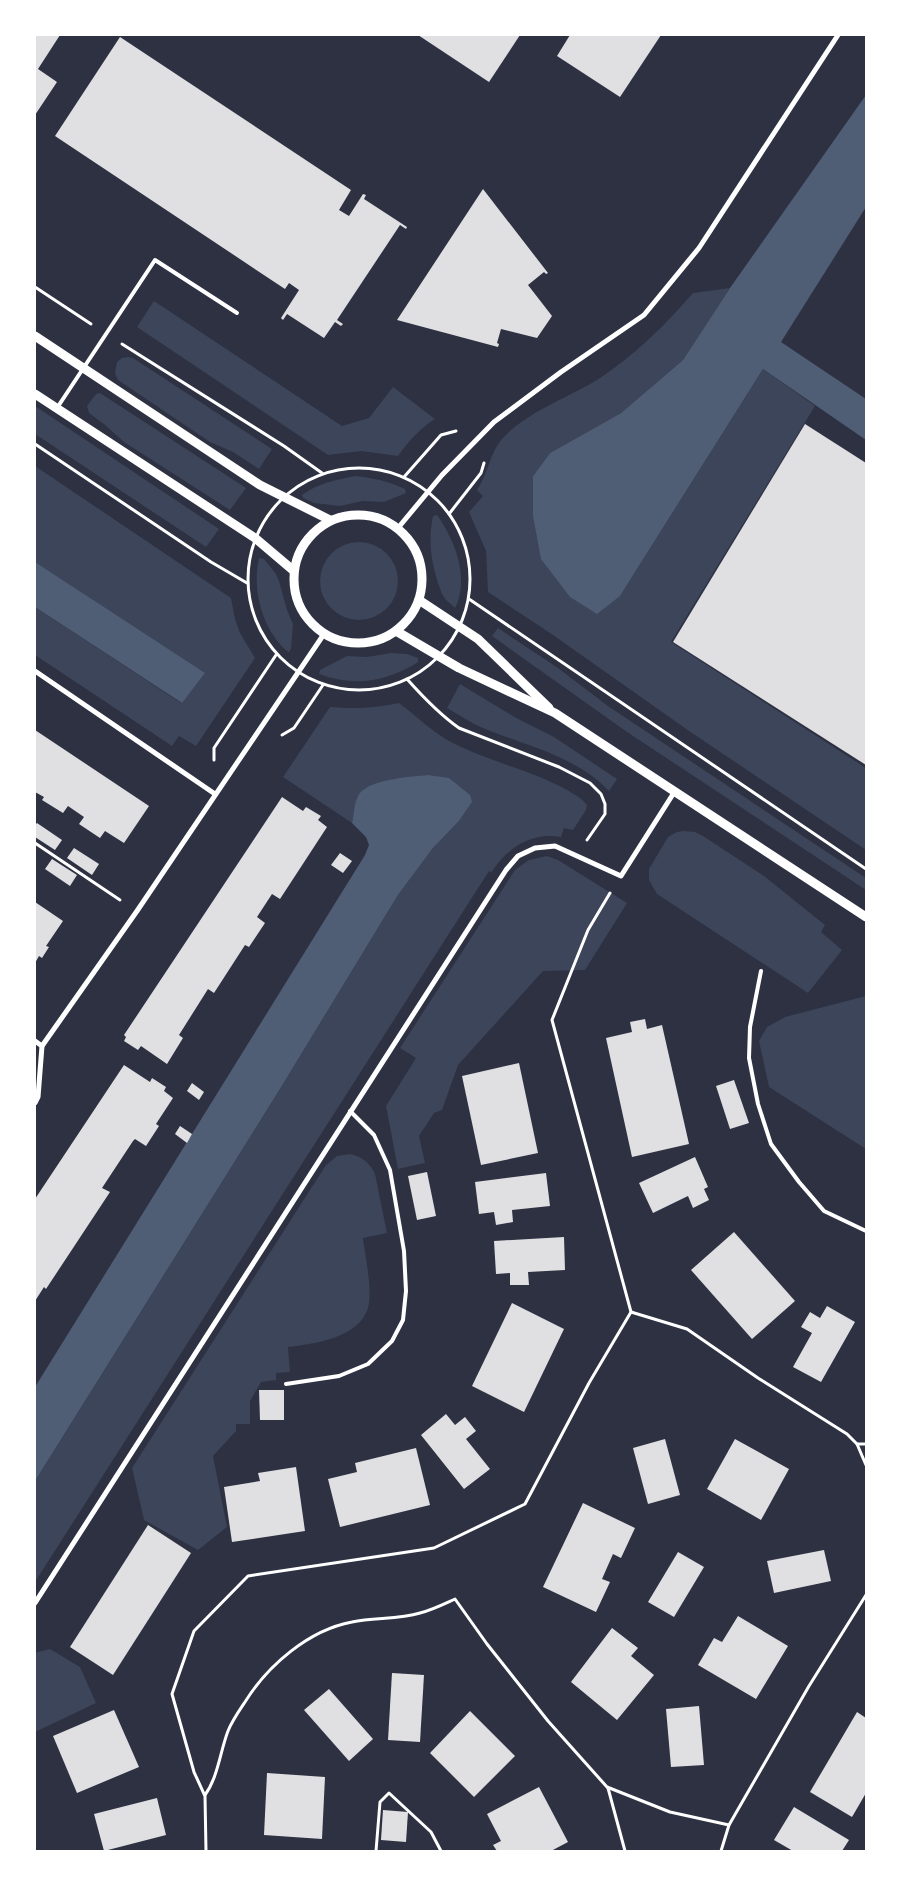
<svg xmlns="http://www.w3.org/2000/svg" width="901" height="1886" font-family="Inter,sans-serif">
	<style>
		.green { fill: #3c4559 }
		.water { fill: #4f5d75 }
		.building { fill: #e0e0e3 }
		.lines { fill: none; stroke-linecap: round; stroke-linejoin: round }
		.path { stroke: #fff; stroke-width: 3 }
		.service { stroke: #fff; stroke-width: 4 }
		.minor { stroke: #fff; stroke-width: 5 }
		.tertiary { stroke: #fff; stroke-width: 9 }
	</style>
	<rect width="100%" height="100%" fill="#2d3142"/>
	<g class="green">
		<path d="M730,288L683,360L621,413L550,453L533,476V516L620,596L763,369L815,406L671,642L866,768V850L689,731L553,635L488,592L486,551L469,512L483,496L477,490C489,472 489,454 502,439C526,412 570,397 600,378C636,354 665,325 693,293Z"/>
		<path d="M154,301L342,426L369,418L393,387L435,419C419,429 409,441 398,456L361,451L328,455L137,327Z"/>
		<polygon points="128,357 133,358 272,449 259,469 233,452 210,442 118,380 115,373 117,362 122,358"/>
		<polygon points="100,393 246,488 230,510 124,442 105,425 89,413 87,406 96,394"/>
		<polygon points="35,406 219,529 206,547 35,434"/>
		<polygon points="35,466 231,598 235,619 240,633 255,658 196,746 179,736 172,746 35,655 35,607 181,703 204,674 35,562"/>
		<path d="M355,476C373,478 389,481 405,489L406,493L384,502L363,501L340,506L314,503L303,498L302,495C318,483 336,480 355,476Z"/>
		<path d="M437,515C455,540 470,579 455,608L446,600L442,594C432,569 427,543 433,516Z"/>
		<circle cx="359" cy="581" r="39"/>
		<path d="M259,558L264,559L276,574L279,581L287,610L293,624L291,649L289,652C283,649 279,643 275,638C259,615 253,586 259,558Z"/>
		<polygon points="498,628 558,668 608,706 866,878 866,890 627,732 492,636"/>
		<path d="M391,653L407,654L418,658V662C387,682 354,687 319,674L320,670L347,656L367,657Z"/>
		<path d="M460,684L518,719L554,737L617,779L609,791C573,753 519,745 474,724C465,719 456,713 447,708Z"/>
		<path d="M399,703C417,716 432,732 451,742C489,762 532,770 569,791C575,795 582,798 587,805L586,810L573,830L564,828L561,837C531,832 507,848 491,873L489,871L35,1582V1481L280,1089L398,895L433,848L458,822L357,797L352,823L283,777L330,707C354,709 376,708 399,703Z"/>
		<polygon points="684,831 695,832 703,836 764,876 825,925 821,932 842,950 808,993 657,894 649,880 649,869 668,837 677,832"/>
		<polygon points="547,856 558,860 627,903 585,970 543,971 458,1065 442,1110 434,1113 419,1136 425,1163 398,1169 386,1106 416,1058 400,1048 515,870 529,860"/>
		<polygon points="866,996 866,1149 769,1087 759,1041 767,1027 785,1017"/>
		<path d="M350,1154C363,1157 370,1163 375,1174L387,1233L363,1238C365,1255 373,1291 368,1308C359,1338 314,1344 288,1347L290,1372L276,1373V1380L261,1382L250,1401V1424H236V1431L213,1456L227,1527L198,1550L144,1520L132,1468L326,1165L337,1156Z"/>
		<polygon points="50,1649 80,1667 96,1703 35,1732 35,1653"/>
	</g>
	<g class="water">
		<polygon points="866,95 866,207 781,342 866,399 866,440 763,369 620,596 597,614 570,597 541,559 533,516 533,476 550,453 621,413 683,360 730,288"/>
		<polygon points="35,562 205,673 182,703 35,607"/>
		<path d="M428,775L449,778L470,795L472,802L458,822L433,848L398,895L280,1089L35,1481V1387L365,855L369,845L366,837L352,823C354,815 354,803 358,796C367,779 409,777 428,775Z"/>
	</g>
	<g class="building">
		<polygon points="35,35 60,35 38,69 57,82 35,115"/>
		<polygon points="418,35 520,35 489,82"/>
		<polygon points="570,35 661,35 620,97 557,56"/>
		<polygon points="120,37 351,190 339,210 349,216 363,194 366,195 364,199 407,227 406,229 400,225 337,320 343,324 341,326 335,322 324,338 287,314 283,320 281,318 299,290 289,283 285,289 55,136"/>
		<polygon points="483,189 548,273 546,274 544,272 528,285 552,316 537,338 501,329 497,343 499,344 498,347 397,320"/>
		<polygon points="805,424 866,463 866,765 673,642"/>
		<polygon points="35,730 149,806 124,843 105,831 100,838 79,824 84,817 68,806 63,813 42,800 44,797 35,792"/>
		<polygon points="282,797 303,811 306,807 321,816 318,820 327,827 280,899 272,894 257,917 265,923 249,947 245,945 214,993 208,989 179,1035 183,1038 167,1064 141,1046 138,1050 124,1041 126,1037 124,1035"/>
		<polygon points="37,823 62,840 55,850 35,837 35,825"/>
		<polygon points="74,848 99,864 92,875 67,858"/>
		<polygon points="340,853 352,861 343,873 331,865"/>
		<polygon points="52,859 77,875 70,886 45,869"/>
		<polygon points="35,902 63,921 46,946 49,947 42,958 39,956 35,963"/>
		<polygon points="645,1019 647,1029 662,1025 689,1144 632,1157 606,1038 632,1032 630,1022"/>
		<polygon points="519,1063 538,1153 481,1165 462,1076"/>
		<polygon points="124,1065 150,1082 152,1078 166,1087 164,1091 173,1098 156,1124 159,1126 146,1146 135,1139 133,1141 102,1188 110,1192 46,1289 44,1287 35,1301 35,1199"/>
		<polygon points="734,1080 749,1123 730,1129 716,1086"/>
		<polygon points="192,1083 204,1092 199,1100 187,1091"/>
		<polygon points="180,1126 192,1134 187,1143 175,1134"/>
		<polygon points="695,1157 708,1187 704,1189 709,1200 693,1208 688,1196 653,1213 639,1183"/>
		<polygon points="427,1172 436,1216 417,1220 408,1176"/>
		<polygon points="546,1173 550,1206 512,1210 513,1222 496,1225 494,1212 479,1214 475,1182"/>
		<polygon points="734,1232 795,1301 752,1339 691,1270"/>
		<polygon points="564,1237 565,1270 528,1272 529,1285 510,1285 510,1273 496,1274 494,1241"/>
		<polygon points="512,1303 564,1329 524,1412 472,1386"/>
		<polygon points="827,1306 855,1322 821,1382 793,1367 812,1333 801,1327 810,1312 820,1318"/>
		<polygon points="259,1390 284,1390 284,1420 260,1420"/>
		<polygon points="446,1414 455,1425 465,1417 476,1431 466,1439 490,1469 464,1489 421,1435"/>
		<polygon points="665,1439 680,1495 648,1504 633,1448"/>
		<polygon points="735,1439 789,1469 761,1520 707,1489"/>
		<polygon points="416,1448 430,1505 340,1527 328,1479 357,1472 355,1463"/>
		<polygon points="296,1467 305,1531 232,1542 224,1487 260,1481 258,1473"/>
		<polygon points="583,1503 635,1528 621,1558 613,1554 602,1579 610,1582 596,1612 543,1587"/>
		<polygon points="148,1525 191,1553 113,1675 70,1647"/>
		<polygon points="824,1550 831,1581 774,1593 767,1561"/>
		<polygon points="678,1552 704,1567 674,1617 648,1602"/>
		<polygon points="738,1616 788,1646 756,1699 698,1665 714,1638 722,1642"/>
		<polygon points="612,1628 638,1648 631,1656 654,1675 617,1720 571,1682"/>
		<polygon points="392,1673 424,1675 420,1742 388,1740"/>
		<polygon points="329,1689 373,1739 349,1761 304,1710"/>
		<polygon points="699,1706 704,1765 671,1767 666,1709"/>
		<polygon points="114,1710 139,1767 77,1793 53,1736"/>
		<polygon points="470,1711 515,1756 474,1797 430,1753"/>
		<polygon points="857,1712 866,1718 866,1793 852,1817 810,1792"/>
		<polygon points="267,1773 325,1777 322,1839 264,1835"/>
		<polygon points="539,1787 568,1842 551,1851 497,1851 493,1845 501,1841 487,1814"/>
		<polygon points="157,1798 166,1835 104,1851 94,1814"/>
		<polygon points="794,1807 849,1840 842,1851 793,1851 774,1840"/>
		<polygon points="383,1810 408,1812 406,1842 381,1840"/>
	</g>
	<g class="lines">
		<g class="path">
			<polyline points="35,287 91,324"/>
			<polyline points="122,344 284,446 322,473"/>
			<polyline points="35,444 211,562 247,583"/>
			<circle cx="359" cy="579" r="111"/>
			<polyline points="404,477 441,435 456,431"/>
			<polyline points="449,514 481,473 484,463"/>
			<polyline points="469,599 866,869"/>
			<path d="M407,679C423,697 439,714 459,728L559,767L590,783L601,794L605,804V814L587,840"/>
			<polyline points="282,735 294,728 323,685"/>
			<polyline points="214,760 214,748 276,655"/>
			<polyline points="35,843 120,900"/>
			<polyline points="631,1312 687,1329 758,1378 847,1434 857,1444 866,1465"/>
			<polyline points="857,1444 866,1444"/>
			<polyline points="608,1788 625,1851"/>
			<path d="M205,1795C218,1777 220,1752 228,1731C232,1721 239,1711 245,1702C268,1665 309,1630 352,1622C374,1617 398,1620 420,1613C432,1610 444,1604 455,1599L487,1644L548,1721L607,1787L670,1812L729,1825"/>
			<polyline points="206,1851 205,1796 194,1772 172,1694 194,1631 248,1576 434,1548 525,1504 589,1383 631,1312 552,1020 588,930 610,893"/>
			<polyline points="376,1851 380,1802 389,1793 431,1832 441,1851"/>
			<polyline points="721,1851 729,1825 809,1686 866,1595"/>
		</g>
		<g class="service">
			<polyline points="57,408 155,260 237,313"/>
			<polyline points="761,971 750,1027 749,1058 758,1104 771,1144 799,1182 824,1211 866,1231"/>
			<polyline points="286,1384 339,1376 368,1364 392,1341 403,1320 406,1291 404,1251 390,1170 374,1135 350,1111"/>
		</g>
		<g class="minor">
			<polyline points="398,528 442,475 494,422 561,372 644,315 699,248 838,35"/>
			<polyline points="35,671 215,794"/>
			<polyline points="35,1041 42,1046"/>
			<polyline points="35,1103 38,1097 42,1046 137,911 324,634"/>
			<polyline points="35,1603 506,870 518,856 535,848 555,846 621,876 675,791"/>
		</g>
		<g class="tertiary">
			<polyline points="35,336 260,485 330,520"/>
			<polyline points="35,394 255,538 294,571"/>
			<circle cx="358" cy="579" r="64"/>
			<polyline points="419,600 478,639 549,708"/>
			<polyline points="396,631 459,668 555,713 866,917"/>
		</g>
	</g>
	<rect width="901" height="1886" fill="none" stroke="#ffffff" stroke-width="72"/>
</svg>
